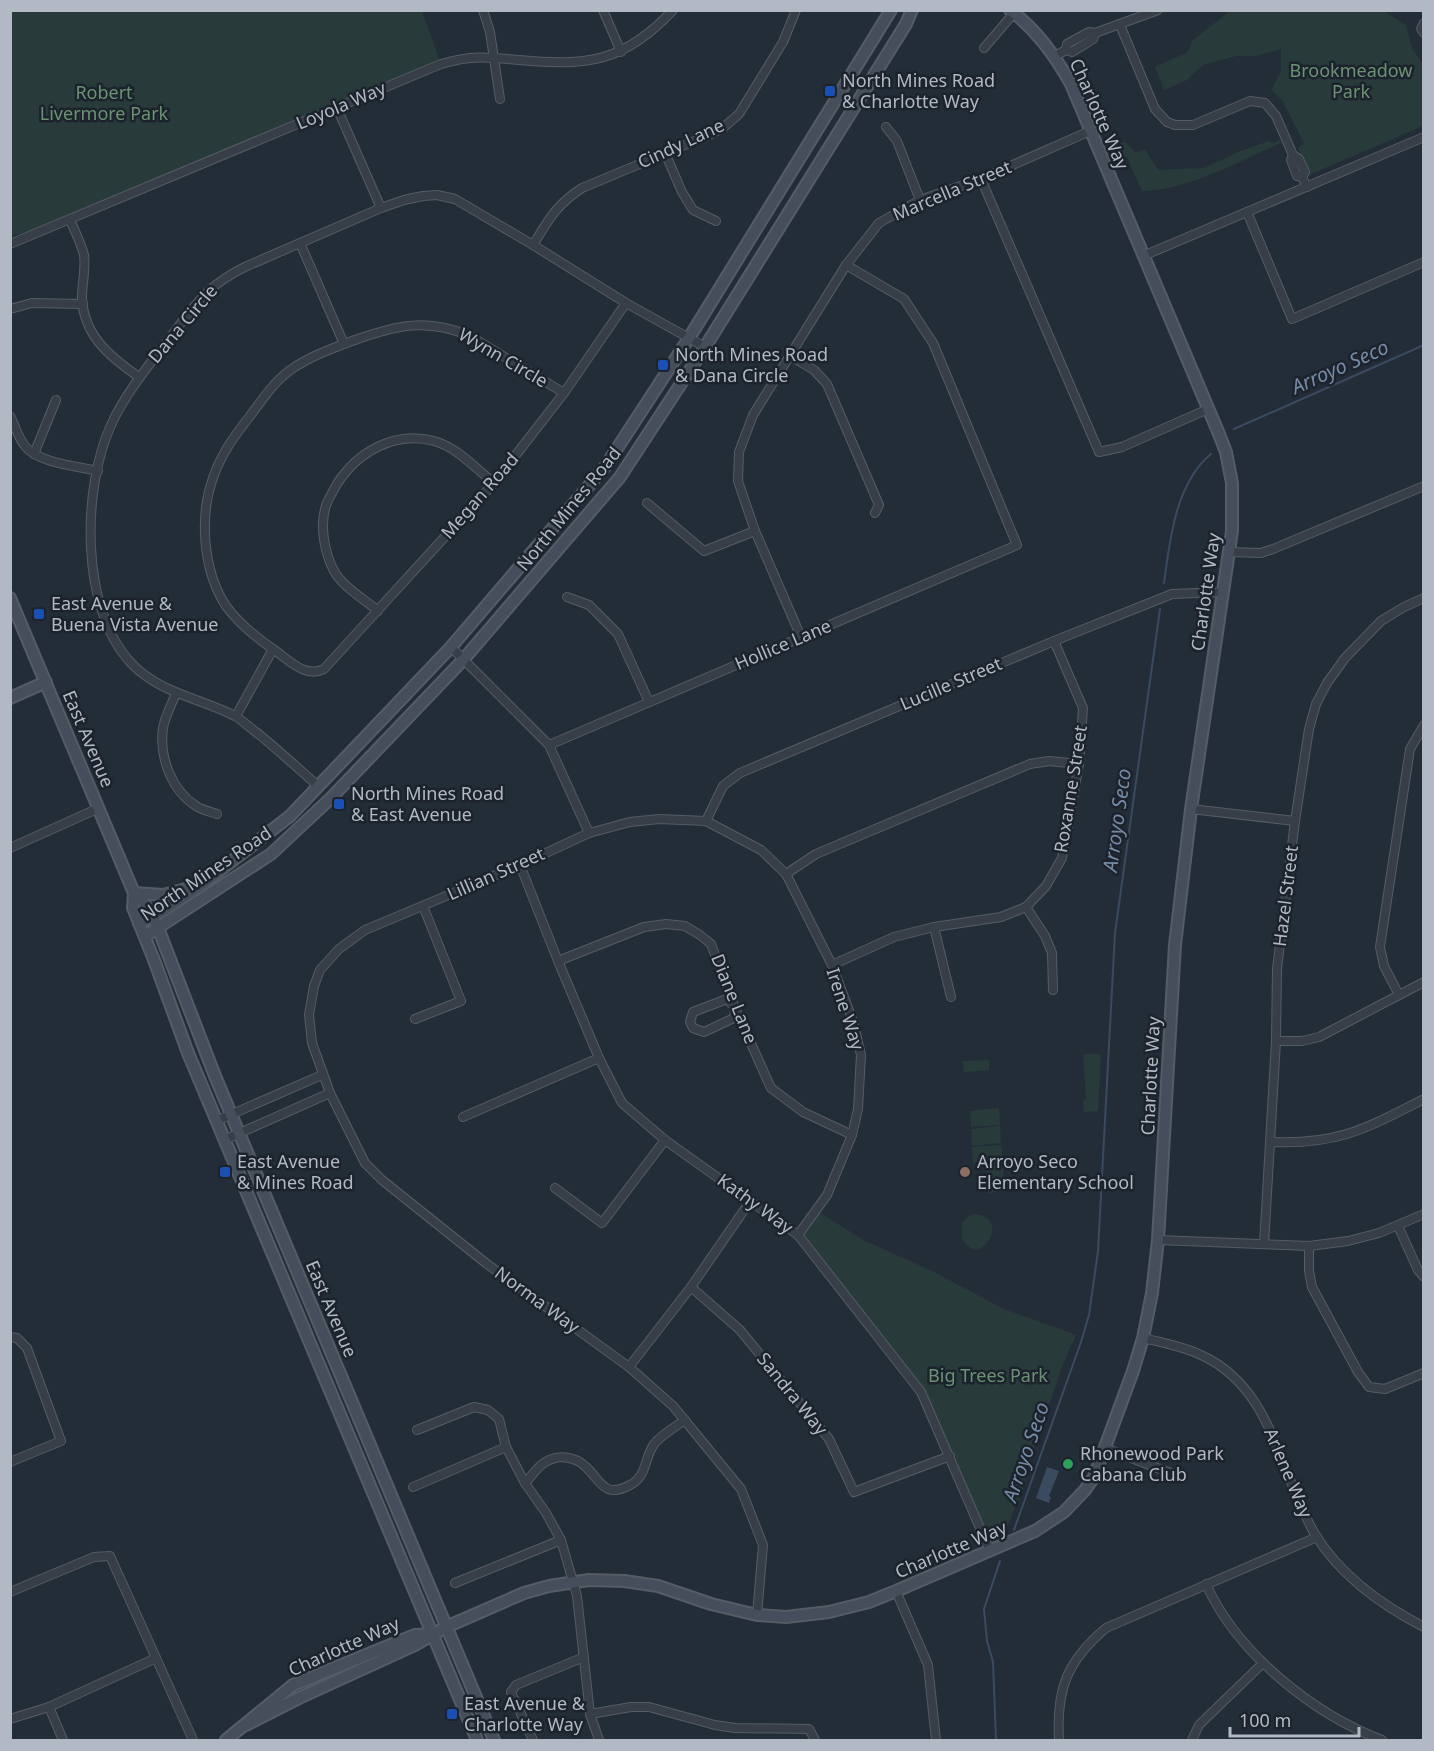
<svg xmlns="http://www.w3.org/2000/svg" width="1434" height="1751" font-family="'Noto Sans',sans-serif">
	<style>
		.green { fill: #283b3a }
		.water { fill: #3a4b5f }
		.lines { fill: none; stroke-linecap: round; stroke-linejoin: round }
		.stream { stroke: #3a4b5f; stroke-width: 2 }
		.street-casing { stroke: #555c66; stroke-width: 10 }
		.secondary-casing { stroke: #555c66; stroke-width: 14 }
		.street { stroke: #373e48; stroke-width: 8 }
		.secondary { stroke: #454e5a; stroke-width: 10 }
		.transit-dot { fill: #1a4fb4; stroke: #1c232d; stroke-width: 2 }
		.education-dot { fill: #8d6e63; stroke: #1c232d; stroke-width: 2 }
		.leisure-dot { fill: #2e9e5b; stroke: #1c232d; stroke-width: 2 }
		.labels { text-anchor: middle; stroke-width: 5; stroke-linejoin: round; paint-order: stroke }
		.park-label { font-size: 18px; fill: #6b9373; stroke: #1c232d }
		.poi-label { font-size: 18px; fill: #b2b9c4; stroke: #1c232d; text-anchor: start }
		.street-label { font-size: 18px; fill: #b2b9c4; stroke: #1c232d }
		.water-label { font-size: 20px; font-style: italic; fill: #758ba5; stroke: #1c232d }
	</style>
	<rect width="100%" height="100%" fill="#232d37"/>
	<g class="green">
		<polygon points="10,11 422,11 441,64 70,220 11,236"/>
		<polygon points="1230,11 1384,11 1406,25 1412,48 1423,65 1423,126 1309,175 1298,148 1304,143 1282,100 1271,90 1281,72 1281,49 1256,56 1236,56 1203,65 1187,80 1164,90 1155,67 1188,52 1192,41"/>
		<path d="M1280,140L1281,143C1243,160 1183,192 1142,191L1127,157L1124,158L1118,144L1125,142L1136,153L1145,149L1158,170L1204,168L1241,151L1269,141L1273,143Z"/>
		<polygon points="1083,1054 1101,1054 1098,1111 1084,1112 1083,1100 1086,1099"/>
		<polygon points="989,1060 989,1070 964,1072 963,1061"/>
		<polygon points="999,1108 1000,1125 971,1127 970,1111"/>
		<polygon points="1000,1126 1001,1143 972,1146 971,1129"/>
		<polygon points="1001,1145 1003,1161 973,1163 972,1147"/>
		<polygon points="1003,1163 1005,1191 988,1193 986,1164"/>
		<polygon points="816,1210 863,1240 932,1271 1004,1309 1076,1335 1063,1364 1050,1402 1042,1420 1022,1492 1007,1527 1002,1529 990,1551 921,1392 798,1235"/>
		<path d="M973,1214C998,1215 998,1238 978,1250L970,1248L962,1240C961,1227 960,1220 973,1214Z"/>
	</g>
	<polygon class="water" points="1047,1467 1059,1471 1049,1496 1051,1497 1049,1503 1036,1498"/>
	<g class="lines">
		<g class="stream">
			<polyline points="1234,429 1424,345"/>
			<path d="M1164,583C1170,540 1175,484 1211,454"/>
			<polyline points="1014,1530 1081,1342 1089,1315 1098,1251 1115,933 1160,609"/>
			<polyline points="996,1740 993,1662 987,1641 984,1609 1000,1561"/>
		</g>
		<defs>
			<g id="street">
				<polyline points="483,10 490,32 500,99"/>
				<polyline points="603,10 621,52"/>
				<polyline points="1424,23 1421,29 1424,33"/>
				<polyline points="1120,25 1155,109 1167,122 1175,125 1193,125 1250,101 1265,103 1276,116 1293,155 1299,159 1305,172 1302,177"/>
				<polyline points="984,48 1014,13"/>
				<polyline points="1066,50 1067,44 1089,32 1095,33 1158,10"/>
				<polyline points="1055,56 1066,50 1072,52 1093,39 1095,33"/>
				<polyline points="337,108 381,208"/>
				<polyline points="886,127 897,141 920,200"/>
				<polyline points="665,153 682,192 693,210 716,221"/>
				<polyline points="1293,155 1291,160 1297,176 1302,177 1307,187"/>
				<polyline points="981,179 1099,452 1122,447 1208,409"/>
				<polyline points="1247,212 1292,319 1424,262"/>
				<path d="M70,220C75,231 81,243 84,255C86,268 82,284 82,297C83,335 110,357 139,377"/>
				<polyline points="300,243 344,344"/>
				<path d="M10,244L441,64C471,55 489,57 519,60C587,66 624,63 673,10"/>
				<path d="M533,245C549,219 556,205 582,188L709,135L724,127L739,114L783,42L796,10"/>
				<polyline points="1143,256 1424,137"/>
				<polyline points="10,309 32,303 83,304"/>
				<polyline points="789,355 814,370 827,384 879,505 875,513"/>
				<path d="M564,393L470,336C427,318 397,325 355,340C333,348 308,357 289,371C273,383 262,400 250,416C235,435 221,454 213,478C199,517 203,571 226,606C239,624 258,639 277,652C291,662 306,678 324,669L494,483L564,393L626,303"/>
				<path d="M10,416C15,425 18,438 25,446C38,463 77,466 98,471"/>
				<polyline points="34,454 56,400"/>
				<polyline points="647,503 704,551 755,531"/>
				<polyline points="1229,552 1261,553 1273,549 1424,486"/>
				<polyline points="567,597 589,605 618,634 649,702"/>
				<path d="M378,611C364,599 343,587 334,571C325,554 320,528 325,509C327,500 333,492 337,484C358,451 395,431 434,441C457,447 476,469 494,483"/>
				<polyline points="801,637 755,531 738,481 739,452 753,415 846,265 879,223 920,200 981,179 1090,131"/>
				<polyline points="451,647 549,745 589,833"/>
				<path d="M176,693C172,704 165,716 163,728C159,756 171,790 196,806C202,810 211,812 217,814"/>
				<polyline points="236,716 273,649"/>
				<polyline points="549,745 1017,545 933,343 904,299 846,265"/>
				<path d="M318,786C298,768 277,749 256,732C249,727 242,720 235,716C200,698 159,693 131,663C80,609 82,489 111,425C126,392 150,364 172,335C197,302 209,284 247,266L381,208L404,200L423,196L437,195L455,199L533,245L626,303L705,347"/>
				<polyline points="1191,809 1295,821"/>
				<polyline points="706,821 723,786 740,773 1054,641 1172,594 1223,592"/>
				<polyline points="10,848 99,808"/>
				<polyline points="520,865 558,961 599,1058 622,1103 665,1140 798,1235 921,1392 990,1551"/>
				<polyline points="786,874 816,854 1030,764 1049,761 1079,764"/>
				<polyline points="1026,907 1045,936 1052,953 1053,990"/>
				<polyline points="934,927 951,997"/>
				<polyline points="558,961 644,927 666,924 685,926 700,935 711,944 735,1008 771,1088 803,1112 852,1135"/>
				<polyline points="832,965 894,937 934,927 1001,917 1026,907 1046,886 1062,858 1079,764 1083,708 1054,641"/>
				<polyline points="1399,995 1384,966 1380,947 1410,749 1424,725"/>
				<polygon points="727,999 735,1008 734,1018 704,1032 693,1028 690,1022 693,1012"/>
				<polyline points="415,1019 461,1001 423,906"/>
				<polyline points="1276,1041 1302,1041 1319,1037 1424,982"/>
				<polyline points="463,1117 599,1058"/>
				<polyline points="216,1121 322,1075"/>
				<polyline points="224,1140 330,1093"/>
				<path d="M1270,1142C1338,1145 1365,1129 1424,1099"/>
				<polyline points="555,1188 602,1223 665,1140"/>
				<polyline points="1398,1226 1418,1270 1424,1277"/>
				<polyline points="1158,1240 1309,1246 1348,1241 1379,1233 1424,1214"/>
				<polyline points="1264,1244 1276,1041 1277,969 1295,821 1309,729 1316,704 1327,683 1345,658 1381,621 1404,607 1424,598"/>
				<polyline points="1309,1246 1309,1271 1312,1287 1358,1372 1369,1387 1385,1389 1424,1373"/>
				<polyline points="691,1287 740,1330 829,1439 854,1492 950,1456"/>
				<polyline points="10,1337 17,1338 27,1348 61,1441 10,1462"/>
				<path d="M1143,1338C1163,1343 1182,1346 1201,1355C1274,1388 1279,1474 1316,1536C1342,1577 1381,1605 1424,1627"/>
				<polyline points="629,1367 691,1287 751,1200"/>
				<polyline points="417,1430 474,1407 488,1410 499,1419 506,1447 525,1483 546,1513 561,1540 577,1596 590,1714 599,1740"/>
				<polyline points="1105,1448 1176,1475"/>
				<path d="M525,1483C531,1477 537,1467 544,1463C557,1454 575,1456 586,1467C601,1481 604,1499 630,1485C648,1476 644,1456 655,1443C663,1434 675,1427 685,1420"/>
				<polyline points="413,1487 506,1447"/>
				<polyline points="455,1583 561,1540"/>
				<path d="M1206,1584C1237,1653 1313,1714 1382,1740"/>
				<polyline points="896,1591 928,1665 936,1740"/>
				<polyline points="10,1592 94,1557 110,1556 193,1740"/>
				<polyline points="757,1615 763,1545 741,1489 673,1406 629,1367 487,1264 382,1180 365,1163 330,1093 312,1043 309,1015 314,986 320,970 339,949 365,930 520,865 589,833 630,822 659,819 706,821 761,850 786,874 832,965 853,1021 861,1055 858,1109 852,1135 827,1195 798,1235"/>
				<polyline points="49,1707 63,1740"/>
				<polyline points="590,1714 631,1707 649,1707 715,1725 735,1728 809,1729 815,1740"/>
				<polyline points="10,1719 49,1707 156,1658"/>
				<polyline points="533,1740 511,1692 516,1685 584,1657"/>
				<path d="M1059,1740C1056,1689 1067,1661 1106,1628L1317,1537"/>
				<polyline points="1192,1740 1199,1725 1263,1663"/>
			</g>
			<g id="secondary">
				<polyline points="10,598 134,893 144,903 158,928 215,1076 494,1740"/>
				<polyline points="10,698 46,682"/>
				<polyline points="134,893 133,908 154,960 188,1053 477,1740"/>
				<polyline points="134,893 163,895 190,888"/>
				<polyline points="139,923 161,912 201,885 290,816 451,647 605,467 689,338 891,10"/>
				<polyline points="145,936 271,854 331,798 463,660 620,477 705,347 906,24 912,10"/>
				<path d="M246,1725L299,1698L415,1645L446,1627L524,1593L549,1586L589,1580L624,1581L658,1586L711,1604L757,1615L786,1617L829,1612L869,1602L896,1591L1035,1531L1064,1512L1085,1490L1094,1477L1133,1371L1143,1338L1152,1293L1158,1240L1175,945L1191,809L1232,531V483L1226,452L1219,434L1071,84C1055,56 1037,30 1010,10"/>
				<polyline points="226,1740 293,1685 415,1635 432,1634"/>
			</g>
		</defs>
		<use href="#street" class="street-casing"/>
		<use href="#secondary" class="secondary-casing"/>
		<use href="#street" class="street"/>
		<use href="#secondary" class="secondary"/>
	</g>
	<g class="transit-dot">
		<rect x="824" y="85" width="12" height="12" rx="3"/>
		<rect x="657" y="359" width="12" height="12" rx="3"/>
		<rect x="33" y="608" width="12" height="12" rx="3"/>
		<rect x="333" y="798" width="12" height="12" rx="3"/>
		<rect x="219" y="1166" width="12" height="12" rx="3"/>
		<rect x="446" y="1708" width="12" height="12" rx="3"/>
	</g>
	<circle class="education-dot" cx="965" cy="1172" r="6"/>
	<circle class="leisure-dot" cx="1068" cy="1464" r="6"/>
	<g class="labels">
		<g class="park-label">
			<text x="1351" y="77">Brookmeadow<tspan x="1351" dy="21">Park</tspan></text>
			<text x="104" y="99">Robert<tspan x="104" dy="21">Livermore Park</tspan></text>
			<text x="988" y="1382">Big Trees Park</text>
		</g>
		<g class="poi-label">
			<text x="842" y="87">North Mines Road<tspan x="842" dy="21">&amp; Charlotte Way</tspan></text>
			<text x="675" y="361">North Mines Road<tspan x="675" dy="21">&amp; Dana Circle</tspan></text>
			<text x="51" y="610">East Avenue &amp;<tspan x="51" dy="21">Buena Vista Avenue</tspan></text>
			<text x="351" y="800">North Mines Road<tspan x="351" dy="21">&amp; East Avenue</tspan></text>
			<text x="237" y="1168">East Avenue<tspan x="237" dy="21">&amp; Mines Road</tspan></text>
			<text x="977" y="1168">Arroyo Seco<tspan x="977" dy="21">Elementary School</tspan></text>
			<text x="1080" y="1460">Rhonewood Park<tspan x="1080" dy="21">Cabana Club</tspan></text>
			<text x="464" y="1710">East Avenue &amp;<tspan x="464" dy="21">Charlotte Way</tspan></text>
		</g>
		<g class="street-label">
			<text transform="translate(341 106) rotate(-23)" y="6">Loyola Way</text>
			<text transform="translate(1099 114) rotate(66)" y="6">Charlotte Way</text>
			<text transform="translate(681 144) rotate(-25)" y="6">Cindy Lane</text>
			<text transform="translate(952 191) rotate(-23)" y="6">Marcella Street</text>
			<text transform="translate(183 324) rotate(-50)" y="6">Dana Circle</text>
			<text transform="translate(503 358) rotate(30)" y="6">Wynn Circle</text>
			<text transform="translate(480 496) rotate(-49)" y="6">Megan Road</text>
			<text transform="translate(569 509) rotate(-51)" y="6">North Mines Road</text>
			<text transform="translate(1206 592) rotate(-82)" y="6">Charlotte Way</text>
			<text transform="translate(783 645) rotate(-23)" y="6">Hollice Lane</text>
			<text transform="translate(951 684) rotate(-23)" y="6">Lucille Street</text>
			<text transform="translate(88 739) rotate(67)" y="6">East Avenue</text>
			<text transform="translate(1071 789) rotate(-81)" y="6">Roxanne Street</text>
			<text transform="translate(206 874) rotate(-34)" y="6">North Mines Road</text>
			<text transform="translate(496 874) rotate(-24)" y="6">Lillian Street</text>
			<text transform="translate(1286 896) rotate(-83)" y="6">Hazel Street</text>
			<text transform="translate(734 999) rotate(68)" y="6">Diane Lane</text>
			<text transform="translate(845 1009) rotate(72)" y="6">Irene Way</text>
			<text transform="translate(1151 1076) rotate(-87)" y="6">Charlotte Way</text>
			<text transform="translate(755 1204) rotate(36)" y="6">Kathy Way</text>
			<text transform="translate(537 1300) rotate(36)" y="6">Norma Way</text>
			<text transform="translate(331 1309) rotate(67)" y="6">East Avenue</text>
			<text transform="translate(792 1394) rotate(51)" y="6">Sandra Way</text>
			<text transform="translate(1288 1473) rotate(67)" y="6">Arlene Way</text>
			<text transform="translate(951 1550) rotate(-23)" y="6">Charlotte Way</text>
			<text transform="translate(344 1647) rotate(-24)" y="6">Charlotte Way</text>
		</g>
		<g class="water-label">
			<text transform="translate(1340 367) rotate(-24)" y="7">Arroyo Seco</text>
			<text transform="translate(1117 820) rotate(-82)" y="7">Arroyo Seco</text>
			<text transform="translate(1026 1452) rotate(-71)" y="7">Arroyo Seco</text>
		</g>
	</g>
	<rect width="1434" height="1751" fill="none" stroke="#b2b9c4" stroke-width="24"/>
	<path d="M1230 1727v9h129v-9" fill="none" stroke="#b2b9c4" stroke-width="3"/>
	<text x="1239" y="1727" font-size="18" fill="#b2b9c4" stroke="#1c232d" stroke-width="4.5" paint-order="stroke">100 m</text>
</svg>
